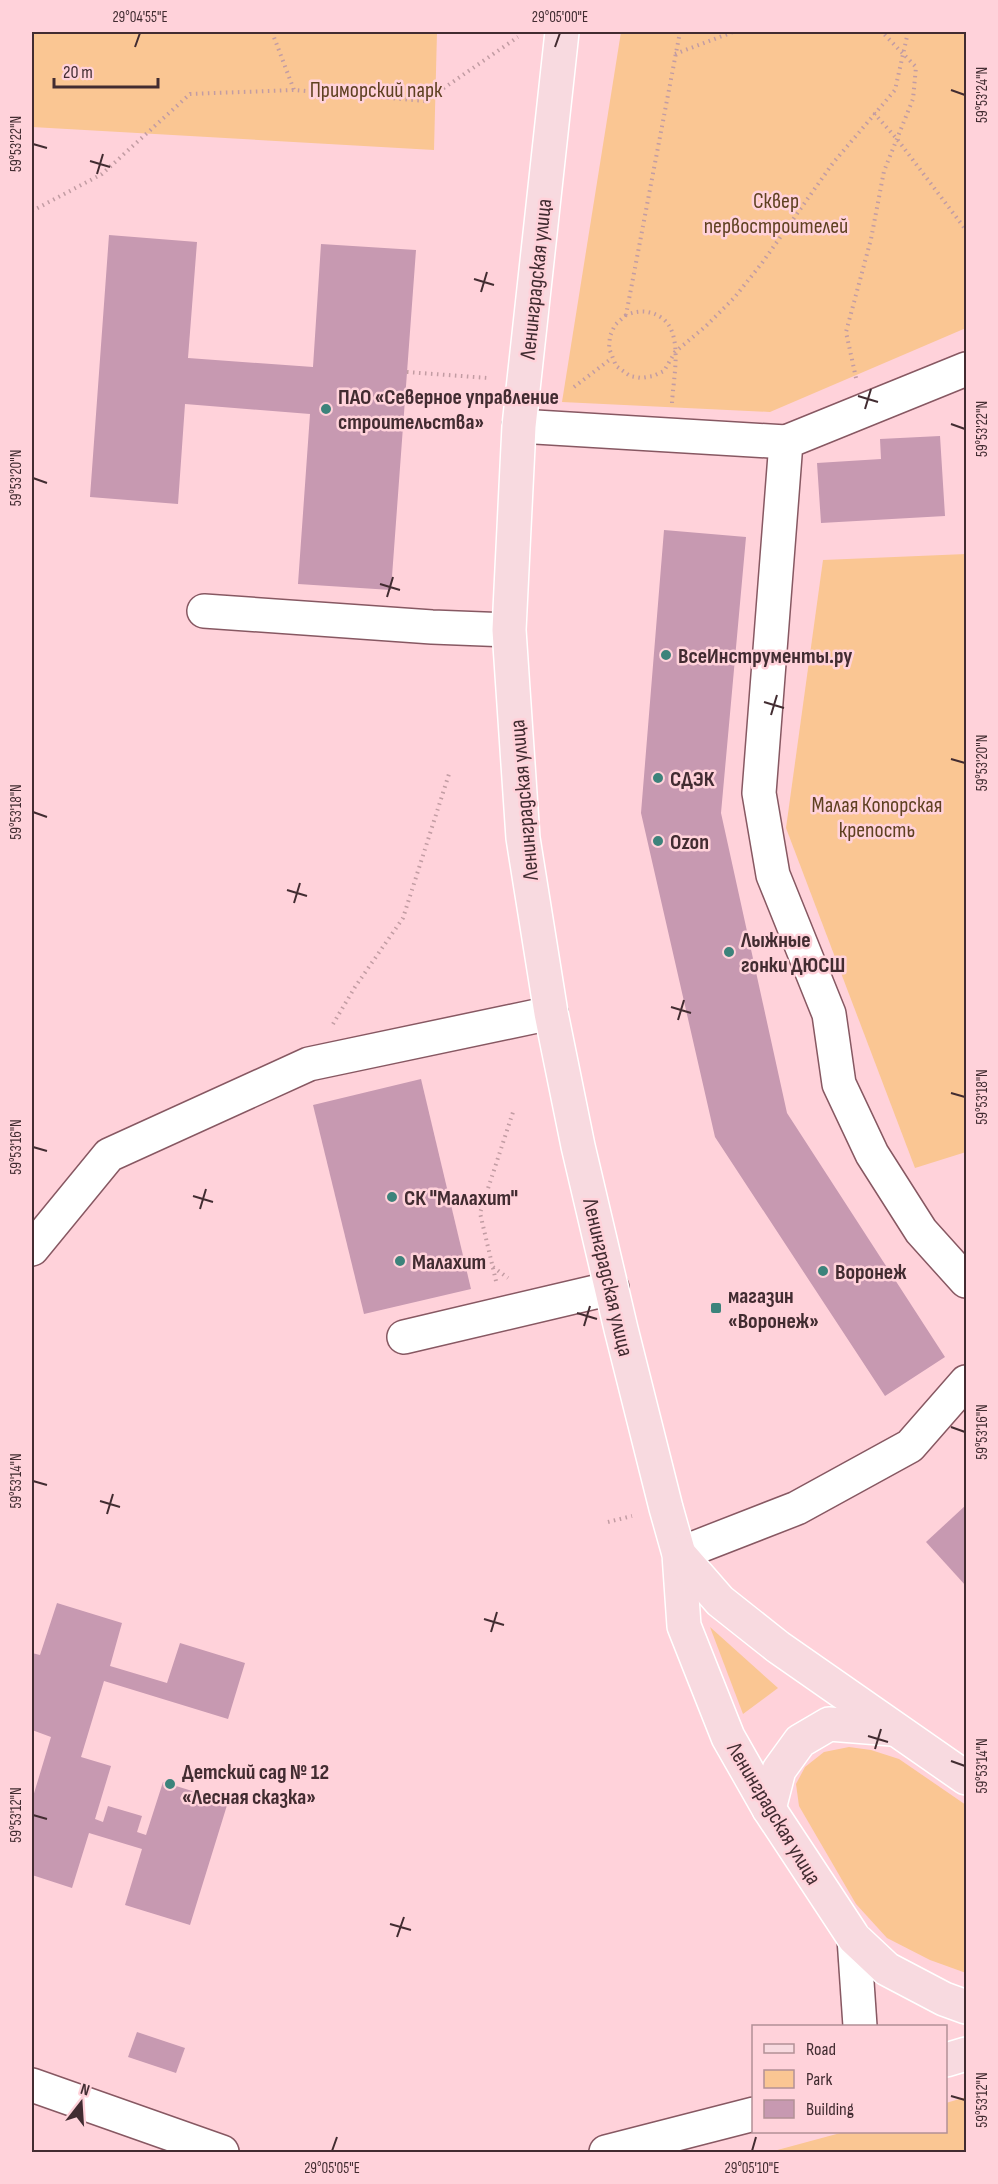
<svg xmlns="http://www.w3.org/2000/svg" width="998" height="2184" font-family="'Sofia Sans Condensed',sans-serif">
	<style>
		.green { fill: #fac693 }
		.building { fill: #c799b1 }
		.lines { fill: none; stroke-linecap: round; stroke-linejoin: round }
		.minor-casing { stroke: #875862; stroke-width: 36 }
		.major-casing { stroke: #fff; stroke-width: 36 }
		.path { stroke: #c29ca3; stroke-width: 4; stroke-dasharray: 1.5 4.5; stroke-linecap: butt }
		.minor { stroke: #fff; stroke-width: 33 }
		.major { stroke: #f8dae0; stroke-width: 33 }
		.ticks { fill: none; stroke: #422c31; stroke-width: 2 }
		.poi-dot { fill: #3c837b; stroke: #ffd2da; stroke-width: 2 }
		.labels { text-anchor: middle; stroke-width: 5; stroke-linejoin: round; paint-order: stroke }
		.park-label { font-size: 22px; fill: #5f4121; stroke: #ffd2da }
		.street-label { font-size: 22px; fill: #422c31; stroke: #ffd2da }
		.poi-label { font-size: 22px; font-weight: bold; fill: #422c31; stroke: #ffd2da; text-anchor: start }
		.neatline { fill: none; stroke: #422c31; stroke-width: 2 }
		.ticks-label { font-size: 15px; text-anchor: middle; fill: #422c31 }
	</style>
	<rect width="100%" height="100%" fill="#ffd2da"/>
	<g class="green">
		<polygon points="32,32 437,32 434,150 32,127"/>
		<polygon points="621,32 966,32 966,328 770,412 562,402"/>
		<polygon points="966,554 966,1152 915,1168 786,828 823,560"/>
		<polygon points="710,1627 778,1688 743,1714"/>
		<polygon points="849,1747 871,1750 899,1759 966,1805 966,1973 930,1960 887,1938 856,1904 799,1806 796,1784 805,1767 824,1752"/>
		<polygon points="966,2097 966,2152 770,2152 844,2132 946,2132 946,2103"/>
	</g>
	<g class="building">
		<polygon points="109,235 197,242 188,358 313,367 321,244 416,250 391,590 298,584 310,414 185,404 178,504 90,497"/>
		<polygon points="940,436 945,516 821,523 817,463 881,459 880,439"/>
		<polygon points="664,530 746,537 721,813 787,1113 945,1357 885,1396 715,1137 641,813"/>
		<polygon points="421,1079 471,1289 364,1314 313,1105"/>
		<polygon points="966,1505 966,1586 926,1542"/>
		<polygon points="57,1603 122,1623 110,1666 167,1683 180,1643 245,1663 228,1719 104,1681 81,1757 111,1766 95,1819 103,1822 108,1806 142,1816 137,1832 146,1835 163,1782 228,1802 190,1925 125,1905 142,1849 89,1833 72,1888 32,1875 32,1800 51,1737 32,1730 32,1679 34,1671 32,1670 32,1653 40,1655"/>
		<polygon points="137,2032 185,2048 176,2073 128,2057"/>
	</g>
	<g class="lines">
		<defs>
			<g id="minor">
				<polyline points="966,369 786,442 759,793 773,875 829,1014 839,1084 872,1154 921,1231 966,1281"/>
				<polyline points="519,426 786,442"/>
				<polyline points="204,611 432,627 509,630"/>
				<polyline points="32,1249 109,1155 309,1064 551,1013"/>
				<polyline points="404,1337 612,1288"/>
				<polyline points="679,1554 797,1508 910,1446 966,1382"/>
				<polyline points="854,1938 860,2026"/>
				<polyline points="32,2085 222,2152"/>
				<polyline points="606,2152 754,2114"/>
			</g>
			<g id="major">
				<polyline points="562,32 519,426 509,630 523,838 551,1013 578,1146 621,1329 666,1508 679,1554 684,1626 728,1737 769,1809 854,1938 887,1969 944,1999 966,2007"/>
				<polyline points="679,1554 720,1601 778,1647 966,1778"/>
				<polyline points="769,1809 779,1770 800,1741 829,1724 892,1729"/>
				<polyline points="946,2060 966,2054"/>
			</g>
		</defs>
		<use href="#minor" class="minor-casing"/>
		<use href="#major" class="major-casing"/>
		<g class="path">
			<polyline points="272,32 294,90"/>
			<polyline points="675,54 733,32"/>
			<polyline points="874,113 897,139 966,230"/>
			<polyline points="32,211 102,174 190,94 294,90 425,101 518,37"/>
			<polyline points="626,315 615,325 610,336 609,348 616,366 630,376 641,378 653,376 664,371 675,352 706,326 734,298 762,263 833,163 895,90 908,32"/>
			<polyline points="407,372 488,378"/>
			<polyline points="856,378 846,332 871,239 884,171 913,99 916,67 882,32"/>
			<polyline points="574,387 612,358"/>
			<path d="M672,403C673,379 684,334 662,318C650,310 639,310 626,315L680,32"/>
			<polyline points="333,1024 355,987 403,918 449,774"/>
			<polyline points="493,1267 508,1278"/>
			<polyline points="496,1281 480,1213 514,1109"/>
			<polyline points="608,1522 632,1516"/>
		</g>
		<use href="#minor" class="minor"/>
		<use href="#major" class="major"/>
	</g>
	<path class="ticks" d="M135,47L140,33M555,47L560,33M951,90L965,95M33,144L47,148M90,161L110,167M97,174L103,154M474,279L494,285M481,292L487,272M858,396L878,402M865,409L871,389M951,424L965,429M33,478L47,483M380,584L400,590M387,597L393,577M764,702L784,708M771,715L777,695M951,759L965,763M33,812L47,817M287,890L307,896M294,903L300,883M671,1007L691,1013M678,1020L684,1000M951,1093L965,1097M33,1147L47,1151M193,1196L213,1202M200,1209L206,1189M577,1313L597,1319M584,1326L590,1306M951,1427L965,1432M33,1481L47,1485M100,1501L120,1507M107,1514L113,1494M484,1619L504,1625M491,1632L497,1612M868,1736L888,1742M875,1749L881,1729M951,1761L965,1766M33,1815L47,1819M390,1924L411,1930M397,1937L404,1917M951,2096L965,2100M332,2151L337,2137M752,2151L756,2137"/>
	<g class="poi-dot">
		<circle cx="326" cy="409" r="6"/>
		<circle cx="666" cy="655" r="6"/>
		<circle cx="658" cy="778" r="6"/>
		<circle cx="658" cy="841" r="6"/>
		<circle cx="729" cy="952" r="6"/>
		<circle cx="392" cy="1197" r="6"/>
		<circle cx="400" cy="1261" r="6"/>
		<circle cx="823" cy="1271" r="6"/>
		<rect x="710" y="1302" width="12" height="12" rx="3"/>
		<circle cx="170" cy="1784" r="6"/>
	</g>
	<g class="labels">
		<g class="park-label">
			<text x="376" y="97">Приморский парк</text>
			<text x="776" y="208">Сквер<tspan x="776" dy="25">первостроителей</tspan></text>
			<text x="877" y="812">Малая Копорская<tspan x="877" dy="25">крепость</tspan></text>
		</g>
		<g class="street-label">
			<text transform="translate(535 279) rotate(-84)" y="8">Ленинградская улица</text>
			<text transform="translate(523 800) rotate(-95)" y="8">Ленинградская улица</text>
			<text transform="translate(609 1277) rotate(77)" y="8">Ленинградская улица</text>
			<text transform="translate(775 1813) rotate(59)" y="8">Ленинградская улица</text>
		</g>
		<g class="poi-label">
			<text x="338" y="404">ПАО «Северное управление<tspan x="338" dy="25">строительства»</tspan></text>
			<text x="678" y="663">ВсеИнструменты.ру</text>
			<text x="670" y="786">СДЭК</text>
			<text x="670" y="849">Ozon</text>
			<text x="741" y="947">Лыжные<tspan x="741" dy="25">гонки ДЮСШ</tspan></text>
			<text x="404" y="1205">СК "Малахит"</text>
			<text x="412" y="1269">Малахит</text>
			<text x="835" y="1279">Воронеж</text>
			<text x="728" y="1303">магазин<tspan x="728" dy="25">«Воронеж»</tspan></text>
			<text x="182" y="1779">Детский сад № 12<tspan x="182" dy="25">«Лесная сказка»</tspan></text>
		</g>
	</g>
	<rect width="998" height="2184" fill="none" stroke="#ffd2da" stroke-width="66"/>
	<rect x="752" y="2025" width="195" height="108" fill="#ffd2da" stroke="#b39096" stroke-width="1.5"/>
	<rect x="764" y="2044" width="30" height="9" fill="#f8dae0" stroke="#b39096" stroke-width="1.5"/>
	<text x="806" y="2055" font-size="18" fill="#422c31">Road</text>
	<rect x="764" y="2070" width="30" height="18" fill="#fac693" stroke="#b39096" stroke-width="1.5"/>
	<text x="806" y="2085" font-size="18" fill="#422c31">Park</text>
	<rect x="764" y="2100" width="30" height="18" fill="#c799b1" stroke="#b39096" stroke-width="1.5"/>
	<text x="806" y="2115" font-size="18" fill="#422c31">Building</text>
	<g transform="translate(81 2103) rotate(17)" stroke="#ffd2da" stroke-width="4.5" paint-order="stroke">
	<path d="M0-4.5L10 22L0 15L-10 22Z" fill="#422c31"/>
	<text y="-9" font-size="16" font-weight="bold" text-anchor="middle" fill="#422c31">N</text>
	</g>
	<path d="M54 78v9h104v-9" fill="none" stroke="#422c31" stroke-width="3"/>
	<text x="63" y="78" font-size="18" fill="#422c31" stroke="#ffd2da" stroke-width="4.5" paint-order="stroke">20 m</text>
	<rect x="33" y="33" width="932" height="2118" class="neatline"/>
	<g class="ticks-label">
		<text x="140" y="22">29°04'55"E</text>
		<text x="560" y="22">29°05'00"E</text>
		<text transform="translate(982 95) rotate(-90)" y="5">59°53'24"N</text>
		<text transform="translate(16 144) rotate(-90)" y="5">59°53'22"N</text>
		<text transform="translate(982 429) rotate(-90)" y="5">59°53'22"N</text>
		<text transform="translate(16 478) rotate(-90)" y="5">59°53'20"N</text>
		<text transform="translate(982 763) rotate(-90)" y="5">59°53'20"N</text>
		<text transform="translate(16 812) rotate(-90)" y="5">59°53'18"N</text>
		<text transform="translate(982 1097) rotate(-90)" y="5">59°53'18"N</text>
		<text transform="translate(16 1147) rotate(-90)" y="5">59°53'16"N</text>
		<text transform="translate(982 1432) rotate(-90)" y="5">59°53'16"N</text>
		<text transform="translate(16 1481) rotate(-90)" y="5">59°53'14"N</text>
		<text transform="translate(982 1766) rotate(-90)" y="5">59°53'14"N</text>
		<text transform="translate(16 1815) rotate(-90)" y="5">59°53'12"N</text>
		<text transform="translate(982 2100) rotate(-90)" y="5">59°53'12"N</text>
		<text x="332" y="2173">29°05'05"E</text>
		<text x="752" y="2173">29°05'10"E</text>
	</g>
</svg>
